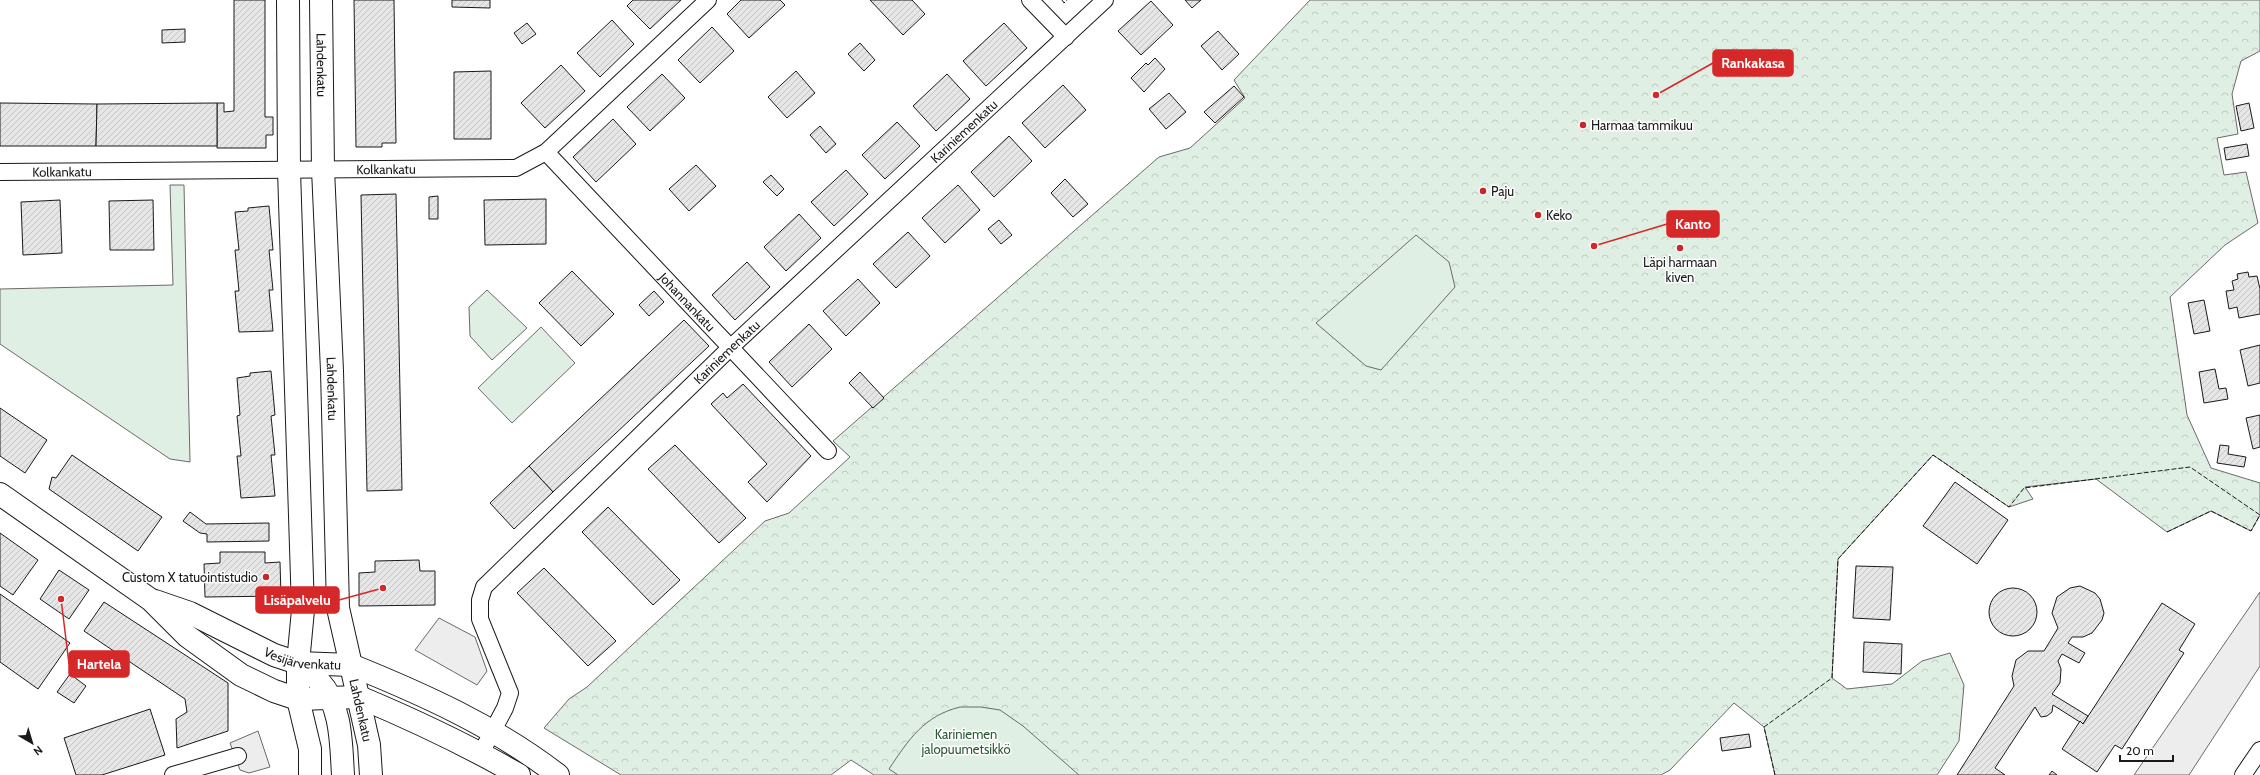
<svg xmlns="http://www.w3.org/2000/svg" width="2260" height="775" font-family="Cabin,sans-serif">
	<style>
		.forest { fill: url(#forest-crowns); stroke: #6a6a6a }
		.park { fill: #e0efe3; stroke: #6a6a6a }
		.parking { fill: #ededed; stroke: #6a6a6a }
		.building { fill: url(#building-hatch); stroke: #1a1a1a }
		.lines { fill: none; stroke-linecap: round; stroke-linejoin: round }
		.street-casing { stroke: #1a1a1a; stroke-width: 18 }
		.secondary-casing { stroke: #1a1a1a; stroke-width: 24 }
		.primary-casing { stroke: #1a1a1a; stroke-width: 24 }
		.street { stroke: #fff; stroke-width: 16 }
		.secondary { stroke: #fff; stroke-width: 22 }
		.primary { stroke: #fff; stroke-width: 22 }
		.fence { stroke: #1a1a1a; stroke-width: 1; stroke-dasharray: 5 2; stroke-linecap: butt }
		.poi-dot { fill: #c62828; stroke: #fff; stroke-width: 1.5 }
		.labels { text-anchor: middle; stroke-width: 3; stroke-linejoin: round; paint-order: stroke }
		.street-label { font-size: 13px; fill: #1a1a1a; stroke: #fff }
		.poi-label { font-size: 13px; fill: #1a1a1a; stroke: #fff; text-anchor: start }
		.park-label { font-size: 13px; fill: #2b5a34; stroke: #fff }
		.leader { fill: none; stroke: #d62828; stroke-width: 1.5 }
		.callout-dot { fill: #d62828; stroke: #fff; stroke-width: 1.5 }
		.callout { fill: #d62828; stroke: #d62828; stroke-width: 1.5 }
		.callout-label { font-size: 14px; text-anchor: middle; font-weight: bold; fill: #fff }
	</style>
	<defs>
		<pattern id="forest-crowns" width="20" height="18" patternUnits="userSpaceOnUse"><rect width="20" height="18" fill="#e0efe3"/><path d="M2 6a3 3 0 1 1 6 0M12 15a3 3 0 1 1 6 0" fill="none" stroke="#c0ccc2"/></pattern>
		<pattern id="building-hatch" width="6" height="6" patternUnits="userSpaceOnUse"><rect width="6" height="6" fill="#e6e6e6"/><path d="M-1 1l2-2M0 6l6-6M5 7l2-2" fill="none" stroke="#c5c5c5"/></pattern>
	</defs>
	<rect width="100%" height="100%" fill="#fff"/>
	<polygon class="forest" points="1310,0 2260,0 2260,51 2241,61 2232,94 2238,134 2217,138 2224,175 2246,172 2258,223 2225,245 2170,297 2187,415 2211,468 2260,483 2260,515 2251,531 2211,511 2167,532 2096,479 2025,487 2033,499 2009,507 1933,455 1838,559 1832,678 1847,689 1892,684 1922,661 1950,653 1964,685 1959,741 1937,775 1775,775 1764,727 1734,703 1670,770 1661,775 874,775 851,760 831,775 621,775 544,728 569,699 587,687 765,521 789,513 850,457 833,441 1159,157 1190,148 1245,98 1234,80"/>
	<g class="park">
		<polygon points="170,185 184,185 190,462 170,459 0,344 0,289 173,285"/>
		<polygon points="1416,235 1449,262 1455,287 1381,370 1366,366 1316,323"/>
		<polygon points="487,290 527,328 492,360 470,336 469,307"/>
		<polygon points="541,327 575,363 512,423 478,388"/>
		<path d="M960,707H981L1000,710L1023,726L1079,775H898L889,769C909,739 924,716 960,707Z"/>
	</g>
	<g class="parking">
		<polygon points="2260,592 2260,666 2189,775 2134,775"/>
		<polygon points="439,618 475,637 487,671 477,685 415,650"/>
		<polygon points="258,731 270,767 249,773 240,770 230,743"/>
	</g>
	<g class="building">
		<polygon points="234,0 265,0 265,117 273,117 273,135 266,135 266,148 217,148 217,103 224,103 224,112 234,111"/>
		<polygon points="354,0 394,0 396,143 382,143 382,147 356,147"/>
		<polygon points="452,0 490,0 490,8 452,7"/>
		<polygon points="633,0 681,0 650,29 627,6"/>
		<polygon points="741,0 780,0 785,5 749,38 727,14"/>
		<polygon points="870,0 912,0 925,14 903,35"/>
		<polygon points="1185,0 1201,0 1192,8"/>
		<polygon points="1151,1 1173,25 1141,55 1118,31"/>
		<polygon points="612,20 634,44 600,77 577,53"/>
		<polygon points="527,23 536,34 522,44 514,33"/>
		<polygon points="1004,23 1027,48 986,86 963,61"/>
		<polygon points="712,27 734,51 700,83 678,60"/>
		<polygon points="185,29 185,42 162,43 162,30"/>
		<polygon points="1218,31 1239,54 1222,70 1201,46"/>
		<polygon points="860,43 875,60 864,71 848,54"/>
		<polygon points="1155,58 1165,69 1144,92 1131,78 1146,63 1148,65"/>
		<polygon points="561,65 585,91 545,128 521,103"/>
		<polygon points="491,71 491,139 454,139 454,72"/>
		<polygon points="796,71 815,93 787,118 768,97"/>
		<polygon points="662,74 685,98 650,131 627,107"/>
		<polygon points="947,74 970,99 936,131 913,106"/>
		<polygon points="1063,85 1086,110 1045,148 1022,123"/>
		<polygon points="1234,86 1244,97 1215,123 1204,112"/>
		<polygon points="1169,93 1186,112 1166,129 1149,109"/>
		<polygon points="0,103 97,104 96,146 0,146"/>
		<polygon points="217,103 217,146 96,146 97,104"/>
		<polygon points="2249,103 2254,128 2241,131 2236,106"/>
		<polygon points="613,119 636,144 596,182 573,157"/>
		<polygon points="897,122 920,146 885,179 862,155"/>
		<polygon points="820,126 836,144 826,153 810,135"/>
		<polygon points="1009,136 1032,161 994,197 971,172"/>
		<polygon points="2247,144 2249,156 2226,160 2224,148"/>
		<polygon points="696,165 716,186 689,211 669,189"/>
		<polygon points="846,170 868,194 834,226 811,202"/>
		<polygon points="771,175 784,189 777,196 763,182"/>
		<polygon points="1065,179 1088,204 1073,217 1051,193"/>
		<polygon points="958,185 980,210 945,243 922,218"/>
		<polygon points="396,194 402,490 367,491 361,195"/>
		<polygon points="438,196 438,219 429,219 429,197"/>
		<polygon points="546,199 546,244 485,245 484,200"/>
		<polygon points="60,200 62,253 23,255 21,202"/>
		<polygon points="153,200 154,250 110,250 109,201"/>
		<polygon points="269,206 273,250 269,250 273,290 269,290 273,331 239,332 235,291 239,291 235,250 239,250 235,212 248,211 248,208"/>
		<polygon points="799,214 821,238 786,271 764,247"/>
		<polygon points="999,220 1012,235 1001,244 988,229"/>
		<polygon points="908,232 930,256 896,288 873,264"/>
		<polygon points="747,262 770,287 735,320 712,295"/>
		<polygon points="572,271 614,314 581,346 539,303"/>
		<polygon points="2248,272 2249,277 2257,276 2260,289 2260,314 2239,318 2237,307 2229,309 2226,291 2234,290 2232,281 2238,279 2237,274"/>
		<polygon points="858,279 880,303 846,336 823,311"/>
		<polygon points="654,291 664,302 649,316 639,305"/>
		<polygon points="2204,300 2210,331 2194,334 2188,303"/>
		<polygon points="684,320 709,346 553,492 529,466"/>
		<polygon points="809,324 832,349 792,387 769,362"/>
		<polygon points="2260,345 2260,383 2248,386 2240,350"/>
		<polygon points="2215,369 2219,389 2226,388 2228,399 2204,403 2199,372"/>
		<polygon points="271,371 275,415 271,416 275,455 271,455 275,496 241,498 237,456 241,456 237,416 240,415 237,378 250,376 250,373"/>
		<polygon points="860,372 884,398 873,408 849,383"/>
		<polygon points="743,384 811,456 767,502 748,482 767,464 711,404 723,393 727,398"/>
		<polygon points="0,408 47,440 25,473 0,456"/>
		<polygon points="2260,415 2260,447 2253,449 2246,418"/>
		<polygon points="675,445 746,518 719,543 648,469"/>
		<polygon points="2220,445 2229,446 2228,454 2246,457 2244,467 2217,463"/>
		<polygon points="72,455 162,517 138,551 49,489 52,477 56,478"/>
		<polygon points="529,466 553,492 514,529 490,503"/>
		<polygon points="1955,482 2008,520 1977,564 1923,526"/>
		<polygon points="608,507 680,580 653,605 582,532"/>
		<polygon points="190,512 206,524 269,523 269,541 207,542 207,534 200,533 183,521"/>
		<polygon points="0,533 38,560 13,595 0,586"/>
		<polygon points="220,552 265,552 265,563 280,562 281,596 205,597 204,564 220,563"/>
		<polygon points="419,560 420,571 435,571 435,605 359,606 359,573 375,572 375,561"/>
		<polygon points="1856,566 1893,567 1890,620 1853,618"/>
		<polygon points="544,568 616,641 588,666 517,593"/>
		<polygon points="59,570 89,590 69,619 40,599"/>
		<polygon points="2080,586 2095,593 2100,599 2104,613 2102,620 2092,633 2083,637 2072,637 2068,643 2085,653 2079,663 2062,654 2058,661 2061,669 2060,683 2052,694 2088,716 2083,724 2053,705 2052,712 2047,716 2041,717 2035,707 1995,768 2005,775 1957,775 2014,686 2012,676 2016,660 2028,651 2044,651 2058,628 2052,613 2057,597 2070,588"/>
		<circle cx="2013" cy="612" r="24"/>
		<polygon points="0,594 70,643 38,689 0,662"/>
		<polygon points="104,602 228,683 228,731 177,748 176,719 187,712 185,699 84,631"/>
		<polygon points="2162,603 2195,624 2179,650 2184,653 2122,749 2115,745 2097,772 2062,749 2080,721 2083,724"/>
		<polygon points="1864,642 1902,644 1901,674 1863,672"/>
		<polygon points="70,674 86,686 74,703 57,692"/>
		<polygon points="150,709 165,755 102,775 76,775 64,738"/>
		<polygon points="1749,734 1751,747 1722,751 1720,738"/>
		<polygon points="2052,771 2057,775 2049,775"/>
	</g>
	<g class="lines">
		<defs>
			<g id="street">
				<polyline points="1030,0 1066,37"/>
				<path id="s1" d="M546,152L828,451"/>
				<path id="s2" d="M0,172L516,168L546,152L708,0"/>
				<path id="s3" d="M481,753L505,708L510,693L480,619V600L484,587L730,348L1105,0"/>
				<polyline points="173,775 238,756"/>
				<polyline points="2243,775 2260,750"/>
			</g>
			<g id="secondary">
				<path d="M351,665C425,695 494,726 558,775"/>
				<path d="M359,697C414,720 467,745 519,775"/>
			</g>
			<g id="primary">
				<polyline points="288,0 289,170 303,610 298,663 298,699 310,749 310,775"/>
				<path id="s4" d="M321,0L323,169L332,371L338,608L369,745L371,775"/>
				<polyline points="0,494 151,600 187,636 241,675 274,691 298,699 359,697"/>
				<path id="s5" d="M155,601L190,613L274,655L298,663L351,665"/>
				<path d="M298,663C305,669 313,674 319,681C342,706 341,744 343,775"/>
			</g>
		</defs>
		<use href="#street" class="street-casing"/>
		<use href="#secondary" class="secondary-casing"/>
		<use href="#primary" class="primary-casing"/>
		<use href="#street" class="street"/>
		<use href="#secondary" class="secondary"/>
		<use href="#primary" class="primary"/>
		<g class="fence">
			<polyline points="1062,0 1064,3 1067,0"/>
			<polyline points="2167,532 2211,511 2251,531 2260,515"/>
			<polyline points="1775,775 1764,727 1832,678 1838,559 1933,455 2009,507 2024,488 2190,467 2260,515"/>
		</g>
	</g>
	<g class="poi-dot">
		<circle cx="1583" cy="125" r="4"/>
		<circle cx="1483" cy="191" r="4"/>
		<circle cx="1538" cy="215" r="4"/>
		<circle cx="1680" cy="248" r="4"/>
		<circle cx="266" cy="577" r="4"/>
	</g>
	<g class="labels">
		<g class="street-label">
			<text dy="5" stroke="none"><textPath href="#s4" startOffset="65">Lahdenkatu</textPath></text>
			<text dy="5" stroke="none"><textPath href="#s3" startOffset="841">Kariniemenkatu</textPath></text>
			<text dy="5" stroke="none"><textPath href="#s2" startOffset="386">Kolkankatu</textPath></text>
			<text dy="5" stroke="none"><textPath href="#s2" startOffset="62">Kolkankatu</textPath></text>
			<text dy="5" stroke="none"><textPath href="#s1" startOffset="206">Johannankatu</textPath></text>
			<text dy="5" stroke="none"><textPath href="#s3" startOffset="517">Kariniemenkatu</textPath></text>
			<text dy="5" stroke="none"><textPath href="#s4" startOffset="389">Lahdenkatu</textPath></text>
			<text dy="5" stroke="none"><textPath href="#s5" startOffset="160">Vesijärvenkatu</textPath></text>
			<text dy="5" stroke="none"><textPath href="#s4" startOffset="713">Lahdenkatu</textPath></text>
		</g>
		<g class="poi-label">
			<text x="1591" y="130">Harmaa tammikuu</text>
			<text x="1491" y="196">Paju</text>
			<text x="1546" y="220">Keko</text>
			<text x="1680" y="267" text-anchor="middle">Läpi harmaan<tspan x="1680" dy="15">kiven</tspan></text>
			<text x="258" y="582" text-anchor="end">Custom X tatuointistudio</text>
		</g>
		<g class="park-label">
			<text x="966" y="739">Kariniemen<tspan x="966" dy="15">jalopuumetsikkö</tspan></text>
		</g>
	</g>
	<path class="leader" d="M1656 95L1713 63M1594 246L1667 224M383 588L339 600M61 599L69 664"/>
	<g class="callout-dot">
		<circle cx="1656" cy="95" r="4"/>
		<circle cx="1594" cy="246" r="4"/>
		<circle cx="383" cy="588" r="4"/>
		<circle cx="61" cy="599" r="4"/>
	</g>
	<g class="callout">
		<rect x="1713" y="50" width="80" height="26" rx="4"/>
		<rect x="1667" y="211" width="52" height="26" rx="4"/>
		<rect x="256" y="587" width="83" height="26" rx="4"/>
		<rect x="69" y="651" width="60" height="26" rx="4"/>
	</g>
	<g class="callout-label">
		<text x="1753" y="68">Rankakasa</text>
		<text x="1693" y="229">Kanto</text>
		<text x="297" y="605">Lisäpalvelu</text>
		<text x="99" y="669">Hartela</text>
	</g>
	<g transform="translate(32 743) rotate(142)" stroke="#ffffff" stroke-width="3" paint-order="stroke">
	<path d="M0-3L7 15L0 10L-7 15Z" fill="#1a1a1a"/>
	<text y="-6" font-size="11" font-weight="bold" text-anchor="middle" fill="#1a1a1a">N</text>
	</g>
	<path d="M2120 755v6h53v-6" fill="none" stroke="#1a1a1a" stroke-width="2"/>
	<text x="2126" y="755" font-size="12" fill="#1a1a1a" stroke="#ffffff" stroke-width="3" paint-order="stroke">20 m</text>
</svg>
